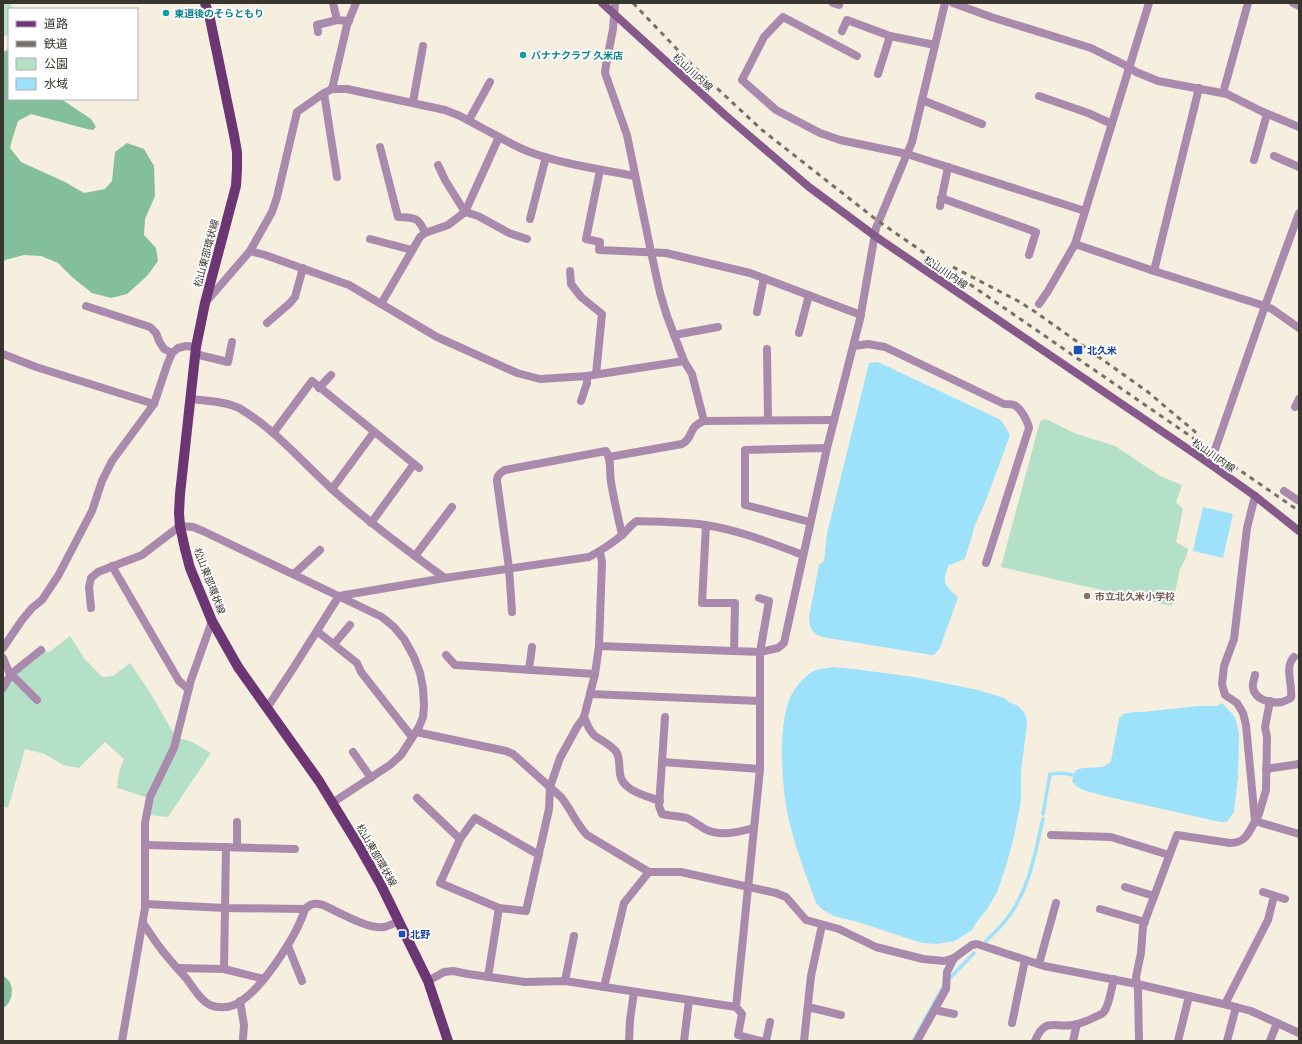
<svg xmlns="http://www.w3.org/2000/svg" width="1302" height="1044" font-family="Inter,'Noto Sans JP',sans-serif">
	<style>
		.green { fill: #b3e0c6 }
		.forest { fill: #83be9d }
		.water { fill: #9de1fb }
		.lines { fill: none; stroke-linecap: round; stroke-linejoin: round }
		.stream { stroke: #9de1fb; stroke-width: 3.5 }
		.minor { stroke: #a98aad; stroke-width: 8 }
		.secondary { stroke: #86598b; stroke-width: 8 }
		.primary { stroke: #6c3573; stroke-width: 10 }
		.rail { stroke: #767168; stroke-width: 3; stroke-dasharray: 5 5; stroke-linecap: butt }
		.culture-dot { fill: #0f9aa8; stroke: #fff; stroke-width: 1.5 }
		.transit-dot { fill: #1a4fb4; stroke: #fff; stroke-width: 1.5 }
		.education-dot { fill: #8d6e63; stroke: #fff; stroke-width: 1.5 }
		.labels { text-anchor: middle; stroke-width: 3.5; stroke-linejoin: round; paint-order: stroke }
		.culture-label { font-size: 10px; font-weight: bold; fill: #0d838f; stroke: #fff; text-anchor: start }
		.street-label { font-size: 10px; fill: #38352f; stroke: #fff }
		.transit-label { font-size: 10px; font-weight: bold; fill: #164399; stroke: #fff; text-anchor: start }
		.education-label { font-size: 10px; font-weight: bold; fill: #785e54; stroke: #fff; text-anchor: start }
	</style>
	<rect width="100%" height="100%" fill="#f6eede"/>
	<g class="green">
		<polygon points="3,3 10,3 13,9 9,9 9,34 3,37"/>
		<polygon points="1044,419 1048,420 1074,433 1115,446 1160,476 1182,485 1176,502 1183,509 1176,542 1188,549 1186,558 1180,569 1172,606 1001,567 1038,429 1040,422"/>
		<polygon points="70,636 84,658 102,677 113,676 130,663 149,691 174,734 179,738 192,742 211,753 168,817 149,815 152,799 117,788 119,772 124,759 105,742 79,768 63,765 45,754 25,749 8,808 3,806 3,685 6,674 42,646 48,653"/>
	</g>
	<g class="forest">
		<polygon points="9,49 9,99 61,99 91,119 96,127 93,130 87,129 31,114 18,121 12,140 10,148 21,162 65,182 84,193 105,189 112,181 115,152 127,143 144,149 154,166 155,196 145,219 144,235 156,248 158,261 147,276 127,294 111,298 92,293 72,277 58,263 41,256 24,255 5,260 3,263 3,52"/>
		<path d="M3,976C5,977 7,978 8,980C15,987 12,1004 3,1008Z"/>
	</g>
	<g class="water">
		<path d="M878,362L1001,420L1010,435L985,503L975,525L965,559L949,565C941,582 945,586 958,597L940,648L935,654L932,655L822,637C812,633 809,627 809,617L819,565L824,561L827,534L869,363Z"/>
		<polygon points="1203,507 1233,514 1223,558 1193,551"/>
		<path d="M832,667L854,669L914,677L978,690L1004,698L1009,702L1018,706L1023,711L1026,717L1027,724L1021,771V800L1014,837L1006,866L997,892L988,908L976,923L972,930L955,941L936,944L922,943L858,922L834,916L823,910L816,903C807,878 797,852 790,825C782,794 777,727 790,698C794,689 801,680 809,674C815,669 824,669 832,667Z"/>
		<path d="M1222,703L1235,717L1239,734L1238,777L1234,812L1229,819L1226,822H1220L1105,796L1083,790L1076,786L1072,781L1075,771C1086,764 1103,772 1111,761L1119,719L1123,714L1133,712H1143L1198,706H1217Z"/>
	</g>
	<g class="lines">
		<g class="stream">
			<polyline points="1043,814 1050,774 1062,773 1073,775"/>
			<path d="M986,941C994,933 1003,925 1009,916C1030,887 1035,853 1043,819"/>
			<polyline points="951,977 974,953"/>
			<polyline points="913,1041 943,987"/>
		</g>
		<g class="minor">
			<polyline points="333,3 337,20"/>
			<polyline points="615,3 613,29 606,65 605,73 627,135 651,252 660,293 667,316 684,361 692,374 704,421 834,420"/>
			<polyline points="833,3 839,5"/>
			<polyline points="953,3 991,17 1091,48 1129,67 1136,72 1158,81 1227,94 1263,112 1299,127"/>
			<polyline points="1293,3 1299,6"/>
			<polyline points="842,31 847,20 890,36 935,45"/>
			<polyline points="318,32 317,25 337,20 349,21"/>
			<polyline points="857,56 783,17 764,37 742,80 776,110 820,133 840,140 907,154 1085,211"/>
			<polyline points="878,74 890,36"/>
			<polyline points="332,89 347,25 356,3"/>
			<polyline points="324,93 337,177"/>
			<polyline points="1223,93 1248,3"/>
			<polyline points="1039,96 1088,113 1112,124"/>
			<polyline points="922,100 982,124"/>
			<polyline points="413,102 423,46"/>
			<polyline points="469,120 490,82"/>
			<path d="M499,137C508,142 517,147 527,151C561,164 599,169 635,176"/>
			<path d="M380,147L398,217C414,218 418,216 425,233"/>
			<polyline points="1274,156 1299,167"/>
			<polyline points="1254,160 1267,114"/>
			<polyline points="438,165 445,180 465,212 478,216 509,233 527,239"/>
			<polyline points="600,170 586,239 600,242 599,250 666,253 750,273 861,315"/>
			<polyline points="941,198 1036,232 1029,255"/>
			<polyline points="940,206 948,167"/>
			<polyline points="530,219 546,157"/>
			<polyline points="370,239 412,250"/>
			<polyline points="1075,244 1154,271 1265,306 1272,309 1299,328"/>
			<polyline points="250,251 265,255 349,285 437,337 517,373 540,379 587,376 684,361"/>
			<polyline points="570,271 571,284 581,297 602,314 596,374"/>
			<polyline points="1154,271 1199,88"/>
			<polyline points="206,302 250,251 272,212 277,197 297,112 324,93 332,89 347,89 445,110 460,116 499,137 465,212 448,225 425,233 420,237 381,304"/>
			<polyline points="1039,304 1048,291 1075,244 1149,3"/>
			<polyline points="86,306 150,327 156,333 159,341 164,349 172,353"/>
			<polyline points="757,312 764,278"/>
			<polyline points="267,323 290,303 295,297 303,268"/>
			<polyline points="799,333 809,295"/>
			<polyline points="674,335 718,327"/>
			<path d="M854,346L868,344L885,347L1004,404C1008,404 1011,404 1014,405C1021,408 1028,422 1029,428L986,563"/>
			<polyline points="767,349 768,420"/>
			<polyline points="3,354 36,367 154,404"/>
			<polyline points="195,354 228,362 232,342"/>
			<polyline points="319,388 331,375"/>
			<path d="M191,399C206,401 225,401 239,408C275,429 302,462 333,490C368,522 406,550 445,578"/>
			<polyline points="581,401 587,383 587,376"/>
			<polyline points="1295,407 1299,399"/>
			<polyline points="274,432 312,381 419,468"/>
			<path d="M609,457L682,444C688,441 689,437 692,431C694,426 699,423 704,421"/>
			<polyline points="1210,464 1265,306 1299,213"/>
			<polyline points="332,489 374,432"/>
			<polyline points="1284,491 1299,501"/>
			<polyline points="810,522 745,505 745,450 827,448"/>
			<polyline points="371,523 414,464"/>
			<polyline points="706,525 702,603 735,603 734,651"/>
			<polyline points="415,556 452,507"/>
			<polyline points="112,566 179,681 188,689"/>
			<polyline points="294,574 320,550"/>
			<polyline points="91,608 89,587 91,578 98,572 142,555 180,526 193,527 203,531 382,617 394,627 404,639 414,657 420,673 423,688 424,706 423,717 419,727 401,755 390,765 332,803"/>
			<path d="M512,612L509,568L497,481C497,475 500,473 505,470L606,451C612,460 609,471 611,482C614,500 618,517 622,535"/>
			<polyline points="317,631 357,663 361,672 412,737"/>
			<polyline points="334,644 350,625"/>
			<polyline points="599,646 760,652 769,601 759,598"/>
			<polyline points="3,648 22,620 32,608 42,600 58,576 92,511 102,481 112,461 154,404 167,365 172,353 178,348 186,346 196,347"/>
			<polyline points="446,655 455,665 595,674"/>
			<polyline points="3,658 9,672 37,700"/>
			<polyline points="529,670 532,647"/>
			<path d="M1255,675C1254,680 1252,684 1253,688C1255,700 1272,704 1282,702C1285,701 1289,699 1291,698C1293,685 1284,667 1294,657"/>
			<polyline points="3,688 11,674 41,650"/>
			<polyline points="590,694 760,701"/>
			<polyline points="1270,701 1265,727 1267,737 1266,790 1259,814 1255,821 1299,834"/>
			<path d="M267,708L294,667L339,596L445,578L589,557C600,551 611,544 621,536C627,531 630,525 637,521C660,522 683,522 705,525C739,530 771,543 803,555"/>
			<path d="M584,717C587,724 589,731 595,736C602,741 612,745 617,753C620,759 619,768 620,774C622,791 647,796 660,801"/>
			<path d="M665,717L659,806L662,814C671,816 679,816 687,818C690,819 701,827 705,829C720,837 739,832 754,828"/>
			<path d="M416,732L506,751L513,754L561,797C571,809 576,824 587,835L649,872"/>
			<polyline points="353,752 371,778"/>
			<polyline points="662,762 760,769"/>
			<polyline points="1266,769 1299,764"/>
			<polyline points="417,798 460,839"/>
			<polyline points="237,822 237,847"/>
			<polyline points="1051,835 1111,837 1169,855"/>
			<polyline points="145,845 295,849"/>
			<polyline points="539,855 475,818 460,839 440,883 499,908 526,911 549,809 550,787 560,758 577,727 584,717 595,674 599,646 602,562 600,552"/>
			<polyline points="1125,887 1154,896"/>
			<polyline points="1263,892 1285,899"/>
			<path d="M145,904L225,908L305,909C311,903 315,903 323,905C337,911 369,930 384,927C389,926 395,923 399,921"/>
			<polyline points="1100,909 1145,922"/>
			<path d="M143,923C150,933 157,945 166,955C172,963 179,970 186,978C193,987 200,1000 210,1005C217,1008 227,1008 234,1005C260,994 297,935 305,909"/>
			<polyline points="288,946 302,981"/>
			<polyline points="1039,964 1056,903"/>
			<polyline points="178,968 224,969 264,979"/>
			<polyline points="224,969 226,847"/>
			<polyline points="488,977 499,908"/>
			<polyline points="428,981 444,972 453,971 468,974 525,982 565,981 736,1007 760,769 760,652 778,648 784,643 827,448 860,319 876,228 912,142 945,3"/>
			<polyline points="565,981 574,936"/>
			<polyline points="604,987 624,903 649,872 681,872 776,893 786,897 806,920 839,929 876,947 923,959 944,961 954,958 972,945 977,944 1044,966 1137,984 1232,1006 1251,1011 1299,1033"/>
			<polyline points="240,1001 244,1025 243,1038"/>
			<polyline points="1225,1004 1268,920 1274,896"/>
			<polyline points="736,1007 742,1014 738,1035 761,1041"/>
			<polyline points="808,1007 841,1015"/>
			<polyline points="935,1010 954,1014"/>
			<polyline points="1012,1023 1025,960"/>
			<polyline points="122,1041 145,908 145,823 150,797 174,748 191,680 212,621"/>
			<polyline points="629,1041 630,1020 634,992"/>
			<polyline points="684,1041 689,1000"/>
			<polyline points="766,1041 770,1022"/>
			<polyline points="804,1041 811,976 822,925"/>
			<polyline points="917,1041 946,989 947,972 954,958"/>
			<path d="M1035,1041C1045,1017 1053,1028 1073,1025C1080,1024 1087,1021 1093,1018C1097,1016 1101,1015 1104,1012C1110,1003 1111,989 1114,979"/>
			<polyline points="1073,1041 1077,1024"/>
			<path d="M1139,1041L1138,990L1136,977L1141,953L1143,926L1177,835L1230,843C1245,843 1249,833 1255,821L1246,725L1243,713L1237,703L1225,695L1222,684L1224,666L1234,639L1247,528L1255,496"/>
			<polyline points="1178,1041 1189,996"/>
			<polyline points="1227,1041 1236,1007"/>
			<polyline points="1270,1041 1277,1023"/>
		</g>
		<polyline class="secondary" points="602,3 725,115 809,187 875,236 1210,464 1255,496 1299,531"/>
		<polyline class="primary" points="205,3 210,19 234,135 237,152 237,169 236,186 205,303 196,347 180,494 179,513 180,526 185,549 190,568 212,621 238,667 319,781 360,848 381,885 428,981 448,1041"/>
		<g class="rail">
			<polyline points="633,3 693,66 762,130 878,221 1299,511"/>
			<polyline points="953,267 1018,301 1034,311 1148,392 1200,436"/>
		</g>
	</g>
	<g class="culture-dot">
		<circle cx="166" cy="13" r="4"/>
		<circle cx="523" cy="55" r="4"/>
	</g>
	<g class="transit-dot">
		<rect x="1073" y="345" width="10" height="10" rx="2"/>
		<rect x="398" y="930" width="8" height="8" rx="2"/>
	</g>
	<circle class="education-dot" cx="1087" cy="596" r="4"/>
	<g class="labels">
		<g class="culture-label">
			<text x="174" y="17">東道後のそらともり</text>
			<text x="531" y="59">バナナクラブ 久米店</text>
		</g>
		<g class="street-label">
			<text transform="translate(693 72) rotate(42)" y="4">松山川内線</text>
			<text transform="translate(206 253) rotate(-75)" y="4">松山東部環状線</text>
			<text transform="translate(946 272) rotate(34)" y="4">松山川内線</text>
			<text transform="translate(1214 455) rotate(35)" y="4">松山川内線</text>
			<text transform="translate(210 581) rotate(69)" y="4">松山東部環状線</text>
			<text transform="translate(377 855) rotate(60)" y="4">松山東部環状線</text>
		</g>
		<g class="transit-label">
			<text x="1087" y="354">北久米</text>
			<text x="410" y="938">北野</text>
		</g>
		<g class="education-label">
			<text x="1095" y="600">市立北久米小学校</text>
		</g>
	</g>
	<rect width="1302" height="1044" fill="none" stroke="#38352f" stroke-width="8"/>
	<rect x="8" y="8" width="130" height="92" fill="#ffffff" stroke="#afaeac"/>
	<rect x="16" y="21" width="20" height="6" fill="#6c3573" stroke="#afaeac"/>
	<text x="44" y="28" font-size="12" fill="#38352f">道路</text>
	<rect x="16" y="41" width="20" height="6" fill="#767168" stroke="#afaeac"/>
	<text x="44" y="48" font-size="12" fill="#38352f">鉄道</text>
	<rect x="16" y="58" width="20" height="12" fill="#b3e0c6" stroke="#afaeac"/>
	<text x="44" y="68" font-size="12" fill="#38352f">公園</text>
	<rect x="16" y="78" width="20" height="12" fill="#9de1fb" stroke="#afaeac"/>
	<text x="44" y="88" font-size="12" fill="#38352f">水域</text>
</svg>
